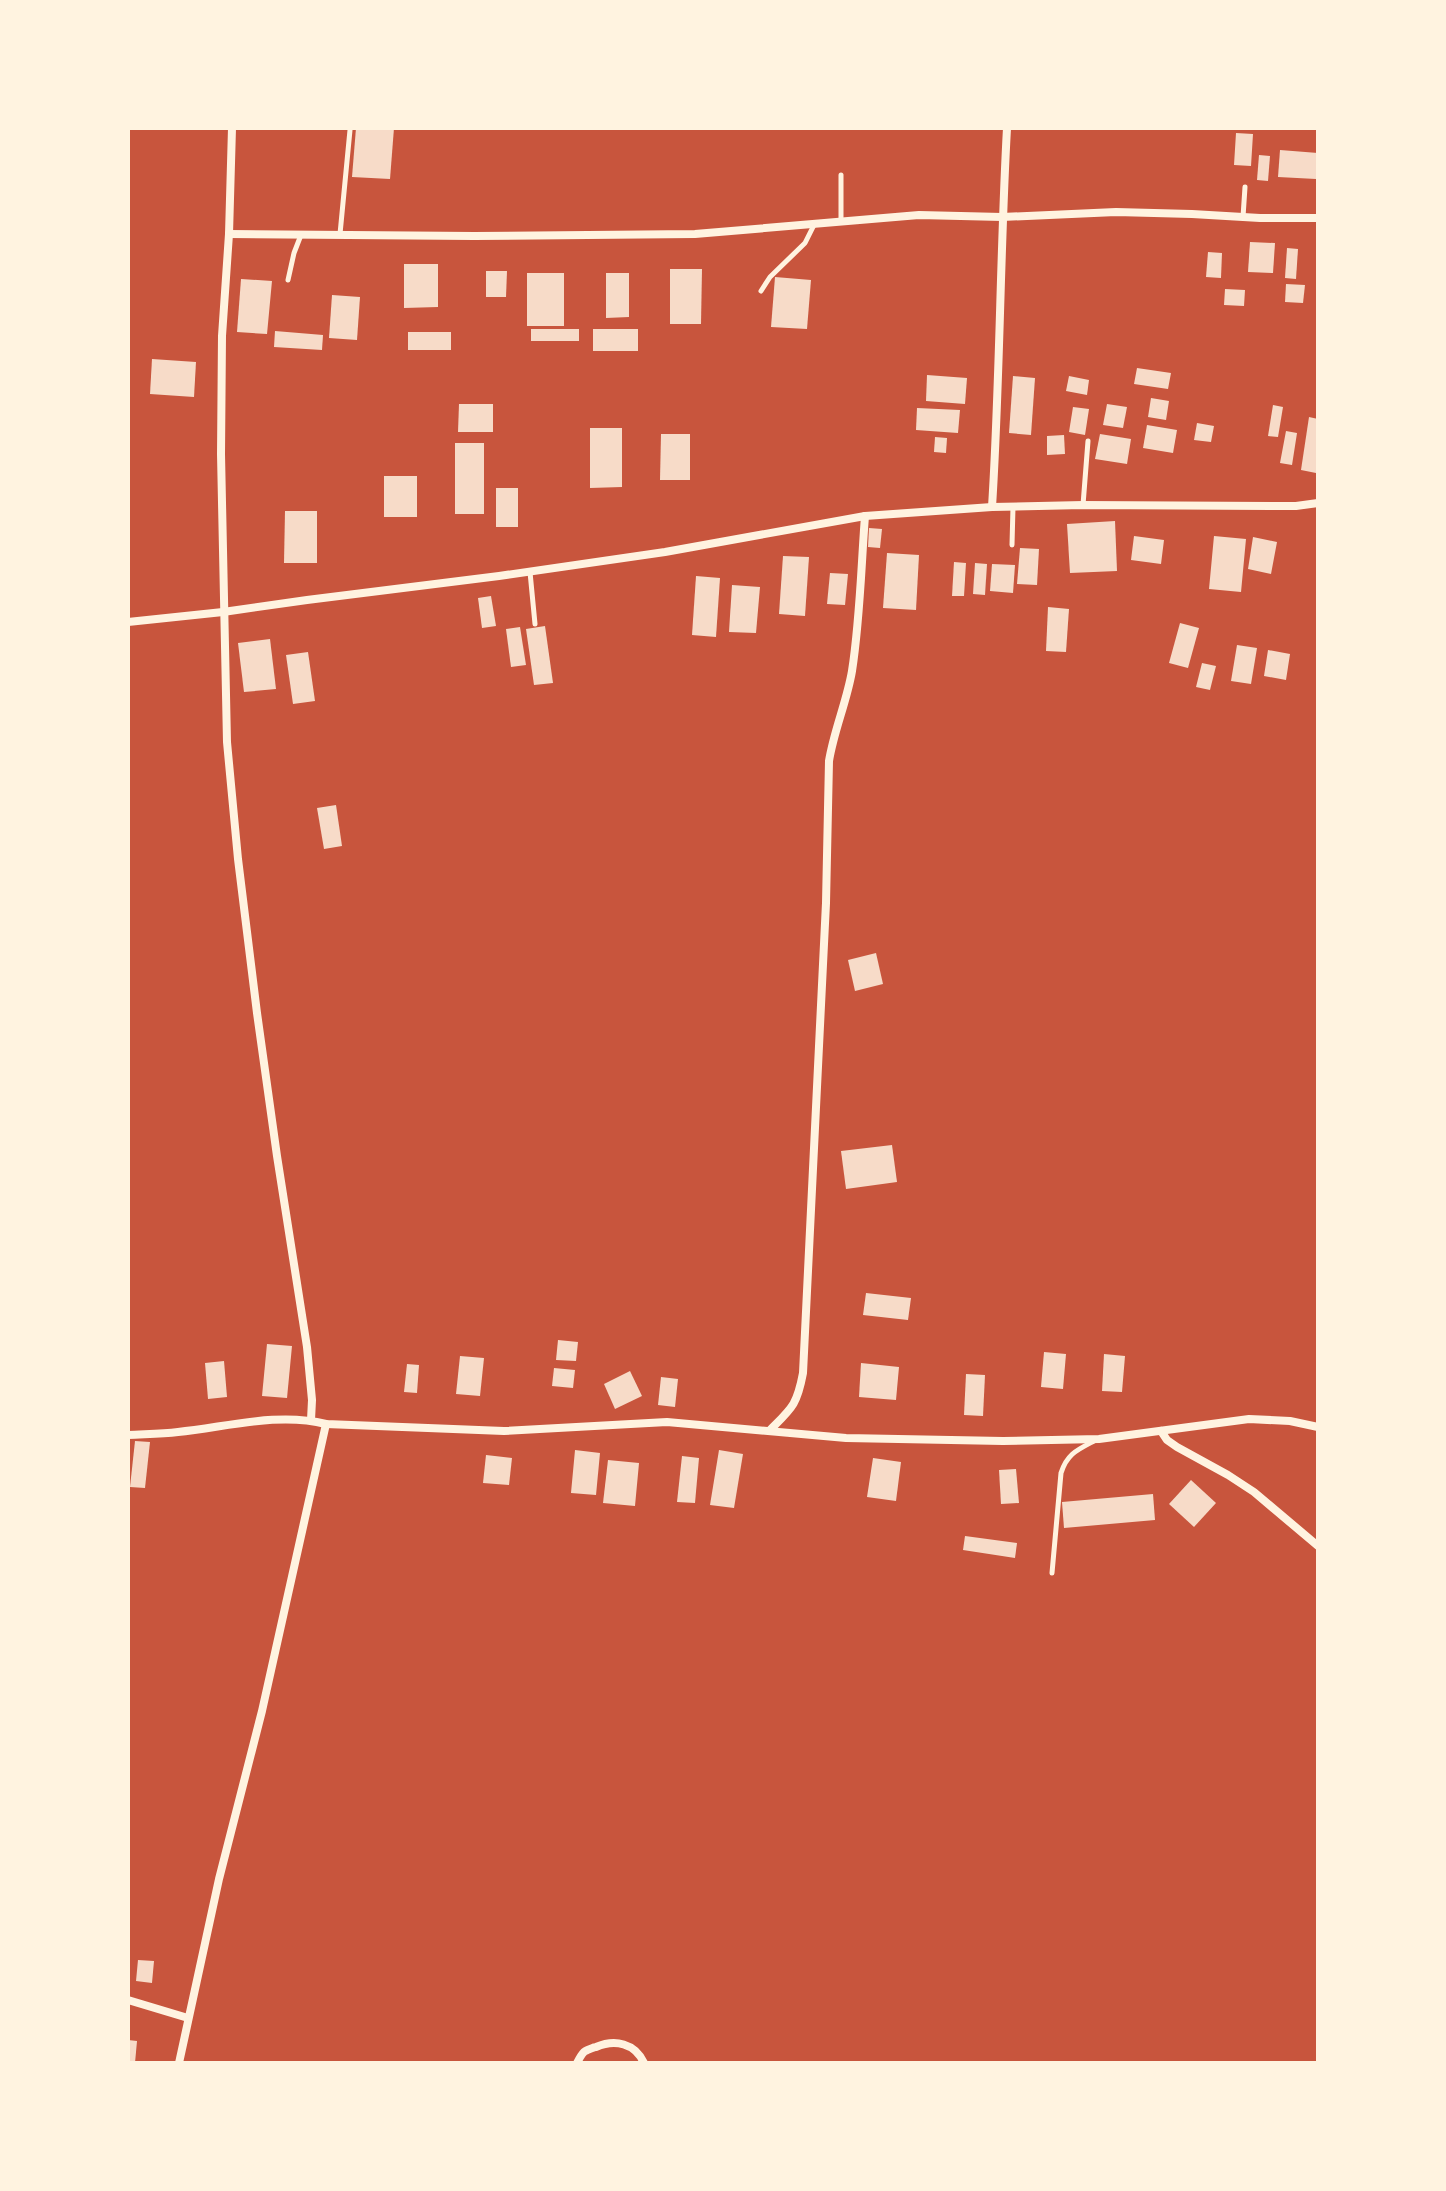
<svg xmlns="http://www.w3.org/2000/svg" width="1446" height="2191" font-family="Karla,sans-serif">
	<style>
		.building { fill: #f7dbc8 }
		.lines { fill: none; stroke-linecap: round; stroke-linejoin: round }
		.service { stroke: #fff3e0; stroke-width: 5 }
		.minor { stroke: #fff3e0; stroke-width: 8 }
	</style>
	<rect width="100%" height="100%" fill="#c8553d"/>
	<g class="building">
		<polygon points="356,128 394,128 390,179 352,177"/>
		<polygon points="1236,133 1253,134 1251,166 1234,165"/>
		<polygon points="1280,150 1318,153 1316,179 1278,177"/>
		<polygon points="1259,155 1270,156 1268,181 1257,180"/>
		<polygon points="1250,242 1275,243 1273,273 1248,272"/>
		<polygon points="1287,248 1298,249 1296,279 1285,278"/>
		<polygon points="1208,252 1222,253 1221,278 1206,277"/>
		<polygon points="404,264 438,264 438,307 404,308"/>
		<polygon points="670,269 702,269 701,324 670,324"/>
		<polygon points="486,271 507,271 506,297 486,297"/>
		<rect x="527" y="273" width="37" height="53"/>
		<polygon points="606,273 629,273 629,317 606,318"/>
		<polygon points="775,277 811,280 807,329 771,327"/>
		<polygon points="241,279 272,281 267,334 237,332"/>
		<polygon points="1286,284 1305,285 1303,303 1285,302"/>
		<polygon points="1225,289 1245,290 1244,306 1224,305"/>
		<polygon points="332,295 360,297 357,340 329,338"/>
		<rect x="531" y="329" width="48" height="12"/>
		<rect x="593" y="329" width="45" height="22"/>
		<polygon points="275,331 323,335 322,350 274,347"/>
		<rect x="408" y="332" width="43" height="18"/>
		<polygon points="152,359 196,362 194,397 150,394"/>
		<polygon points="1137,368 1171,373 1168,389 1134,384"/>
		<polygon points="927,375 967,378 965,404 926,401"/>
		<polygon points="1013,376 1035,378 1031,435 1009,433"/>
		<polygon points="1069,376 1089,380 1087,395 1066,391"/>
		<polygon points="1151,398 1169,401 1166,420 1148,417"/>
		<polygon points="459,404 493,404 493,432 458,432"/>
		<polygon points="1107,404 1127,407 1123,428 1103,425"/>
		<polygon points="1273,405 1283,407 1278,437 1268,436"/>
		<polygon points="1073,407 1089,409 1085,435 1069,432"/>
		<polygon points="917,408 960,410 958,433 916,430"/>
		<polygon points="1309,417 1318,419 1318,459 1316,473 1301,470"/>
		<polygon points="1197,423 1214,426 1211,442 1194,440"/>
		<polygon points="1147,425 1177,430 1173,453 1143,448"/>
		<polygon points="590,428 622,428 622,487 590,488"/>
		<polygon points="1286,431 1297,433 1292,465 1280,463"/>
		<polygon points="661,434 690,434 690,480 660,480"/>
		<polygon points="1100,434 1131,439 1127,464 1095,459"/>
		<polygon points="1064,435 1065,454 1047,455 1047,436"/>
		<polygon points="935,437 947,438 946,453 934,452"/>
		<rect x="455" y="443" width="29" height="71"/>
		<rect x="384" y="476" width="33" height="41"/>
		<rect x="496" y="488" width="22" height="39"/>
		<polygon points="285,511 317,511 317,563 284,563"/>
		<polygon points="1115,521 1117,571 1070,573 1067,524"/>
		<polygon points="869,528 882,529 880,548 868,547"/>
		<polygon points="1134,536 1164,540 1161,564 1131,560"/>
		<polygon points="1214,536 1246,539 1241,592 1209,589"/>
		<polygon points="1253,537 1277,542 1271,574 1248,569"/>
		<polygon points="1020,548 1039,549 1037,585 1017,584"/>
		<polygon points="887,553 919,555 916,610 883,608"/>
		<polygon points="783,556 809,557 805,616 779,614"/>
		<polygon points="954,562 966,563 964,596 952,596"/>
		<polygon points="975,563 987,564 985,595 973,594"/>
		<polygon points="992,564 1015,565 1013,593 990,591"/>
		<polygon points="830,573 848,574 845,605 827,604"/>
		<polygon points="696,576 720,578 716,637 692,635"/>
		<polygon points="732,585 760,587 756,633 729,632"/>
		<polygon points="491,596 496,626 482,628 478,598"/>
		<polygon points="1048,607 1069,609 1066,652 1046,651"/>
		<polygon points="1180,623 1199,628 1188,668 1169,663"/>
		<polygon points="545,626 553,683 534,685 526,629"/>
		<polygon points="520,627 526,665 511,667 506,629"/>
		<polygon points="270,639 276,689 244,692 238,643"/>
		<polygon points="1237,645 1257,648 1251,684 1231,681"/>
		<polygon points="1268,650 1290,654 1286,680 1264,676"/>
		<polygon points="308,652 315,701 293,704 286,655"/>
		<polygon points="1202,663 1216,666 1210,690 1196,687"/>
		<polygon points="336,805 342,846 324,849 317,808"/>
		<polygon points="876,953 883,984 855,991 848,960"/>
		<polygon points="892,1145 897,1182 846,1189 841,1151"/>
		<polygon points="866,1293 911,1298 908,1320 863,1315"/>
		<polygon points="558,1340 578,1342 576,1361 556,1360"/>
		<polygon points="267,1344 292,1346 287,1398 262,1396"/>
		<polygon points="1044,1352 1066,1354 1063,1389 1041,1387"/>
		<polygon points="1104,1354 1125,1356 1122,1392 1102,1391"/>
		<polygon points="460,1356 484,1358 480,1396 456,1394"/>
		<polygon points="224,1361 227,1397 208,1399 205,1363"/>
		<polygon points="861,1363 899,1367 896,1400 859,1397"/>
		<polygon points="407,1364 419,1365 417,1393 404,1392"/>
		<polygon points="554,1368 575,1370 573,1388 552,1386"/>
		<polygon points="630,1371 642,1396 615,1409 604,1384"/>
		<polygon points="966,1374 985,1375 983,1416 964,1415"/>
		<polygon points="661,1377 678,1379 675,1407 658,1405"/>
		<polygon points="135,1441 150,1442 145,1488 130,1487"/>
		<polygon points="575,1450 600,1453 596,1495 571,1493"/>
		<polygon points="719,1450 743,1454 734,1508 710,1505"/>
		<polygon points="486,1455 512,1458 509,1485 483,1483"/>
		<polygon points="682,1456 699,1458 695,1503 677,1502"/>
		<polygon points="873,1458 901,1462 896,1501 867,1497"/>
		<polygon points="608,1460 639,1463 635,1506 603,1503"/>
		<polygon points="1016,1469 1019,1503 1001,1504 999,1470"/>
		<polygon points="1191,1480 1216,1503 1194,1527 1169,1504"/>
		<polygon points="1153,1494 1155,1520 1064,1528 1062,1502"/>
		<polygon points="965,1536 1017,1543 1015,1558 963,1550"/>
		<polygon points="138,1960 154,1961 152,1983 136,1981"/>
		<polygon points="128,2040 137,2041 135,2063 128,2063"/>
	</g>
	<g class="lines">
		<g class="service">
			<polyline points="1243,217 1245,187"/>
			<polyline points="841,220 841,175"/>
			<polyline points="340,234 350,130"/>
			<polyline points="288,280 294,253 301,235"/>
			<polyline points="761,291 770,277 805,243 815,223"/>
			<polyline points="1083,505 1088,441"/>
			<polyline points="1012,545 1013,507"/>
			<polyline points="530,572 535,624"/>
			<path d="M1052,1573L1061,1473C1067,1454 1077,1450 1094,1441"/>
		</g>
		<g class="minor">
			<polyline points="232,128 229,234 222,336 221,454 227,742 238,859 257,1013 277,1156 307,1347 312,1400 311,1420"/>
			<polyline points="229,234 474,236 695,234 919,215 1002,217 1116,212 1192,214 1260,218 1318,218"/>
			<path d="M992,507C1000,381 1000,254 1007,128"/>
			<polyline points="128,622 223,612 307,600 499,576 665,552 865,516 992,507 1083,505 1296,506 1318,503"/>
			<path d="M770,1430C792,1408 797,1405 803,1373L826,903L829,761C834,730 847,701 852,671C860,620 861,568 865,516"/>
			<polyline points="1161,1431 1167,1440 1177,1447 1228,1475 1254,1492 1318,1546"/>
			<path d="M128,1435C145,1434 161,1434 178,1432C227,1427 278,1412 326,1424L504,1431L667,1422L846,1438L1003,1441L1099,1439L1249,1419L1290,1421L1318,1427"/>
			<polyline points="128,2000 188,2018"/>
			<polyline points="179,2063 219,1879 262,1711 326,1424"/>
			<path d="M577,2063C579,2059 581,2055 584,2052C585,2051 594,2047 596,2047C615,2039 635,2043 644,2063"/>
		</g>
	</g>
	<rect width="1446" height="2191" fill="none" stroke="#fff3e0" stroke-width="260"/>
</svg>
